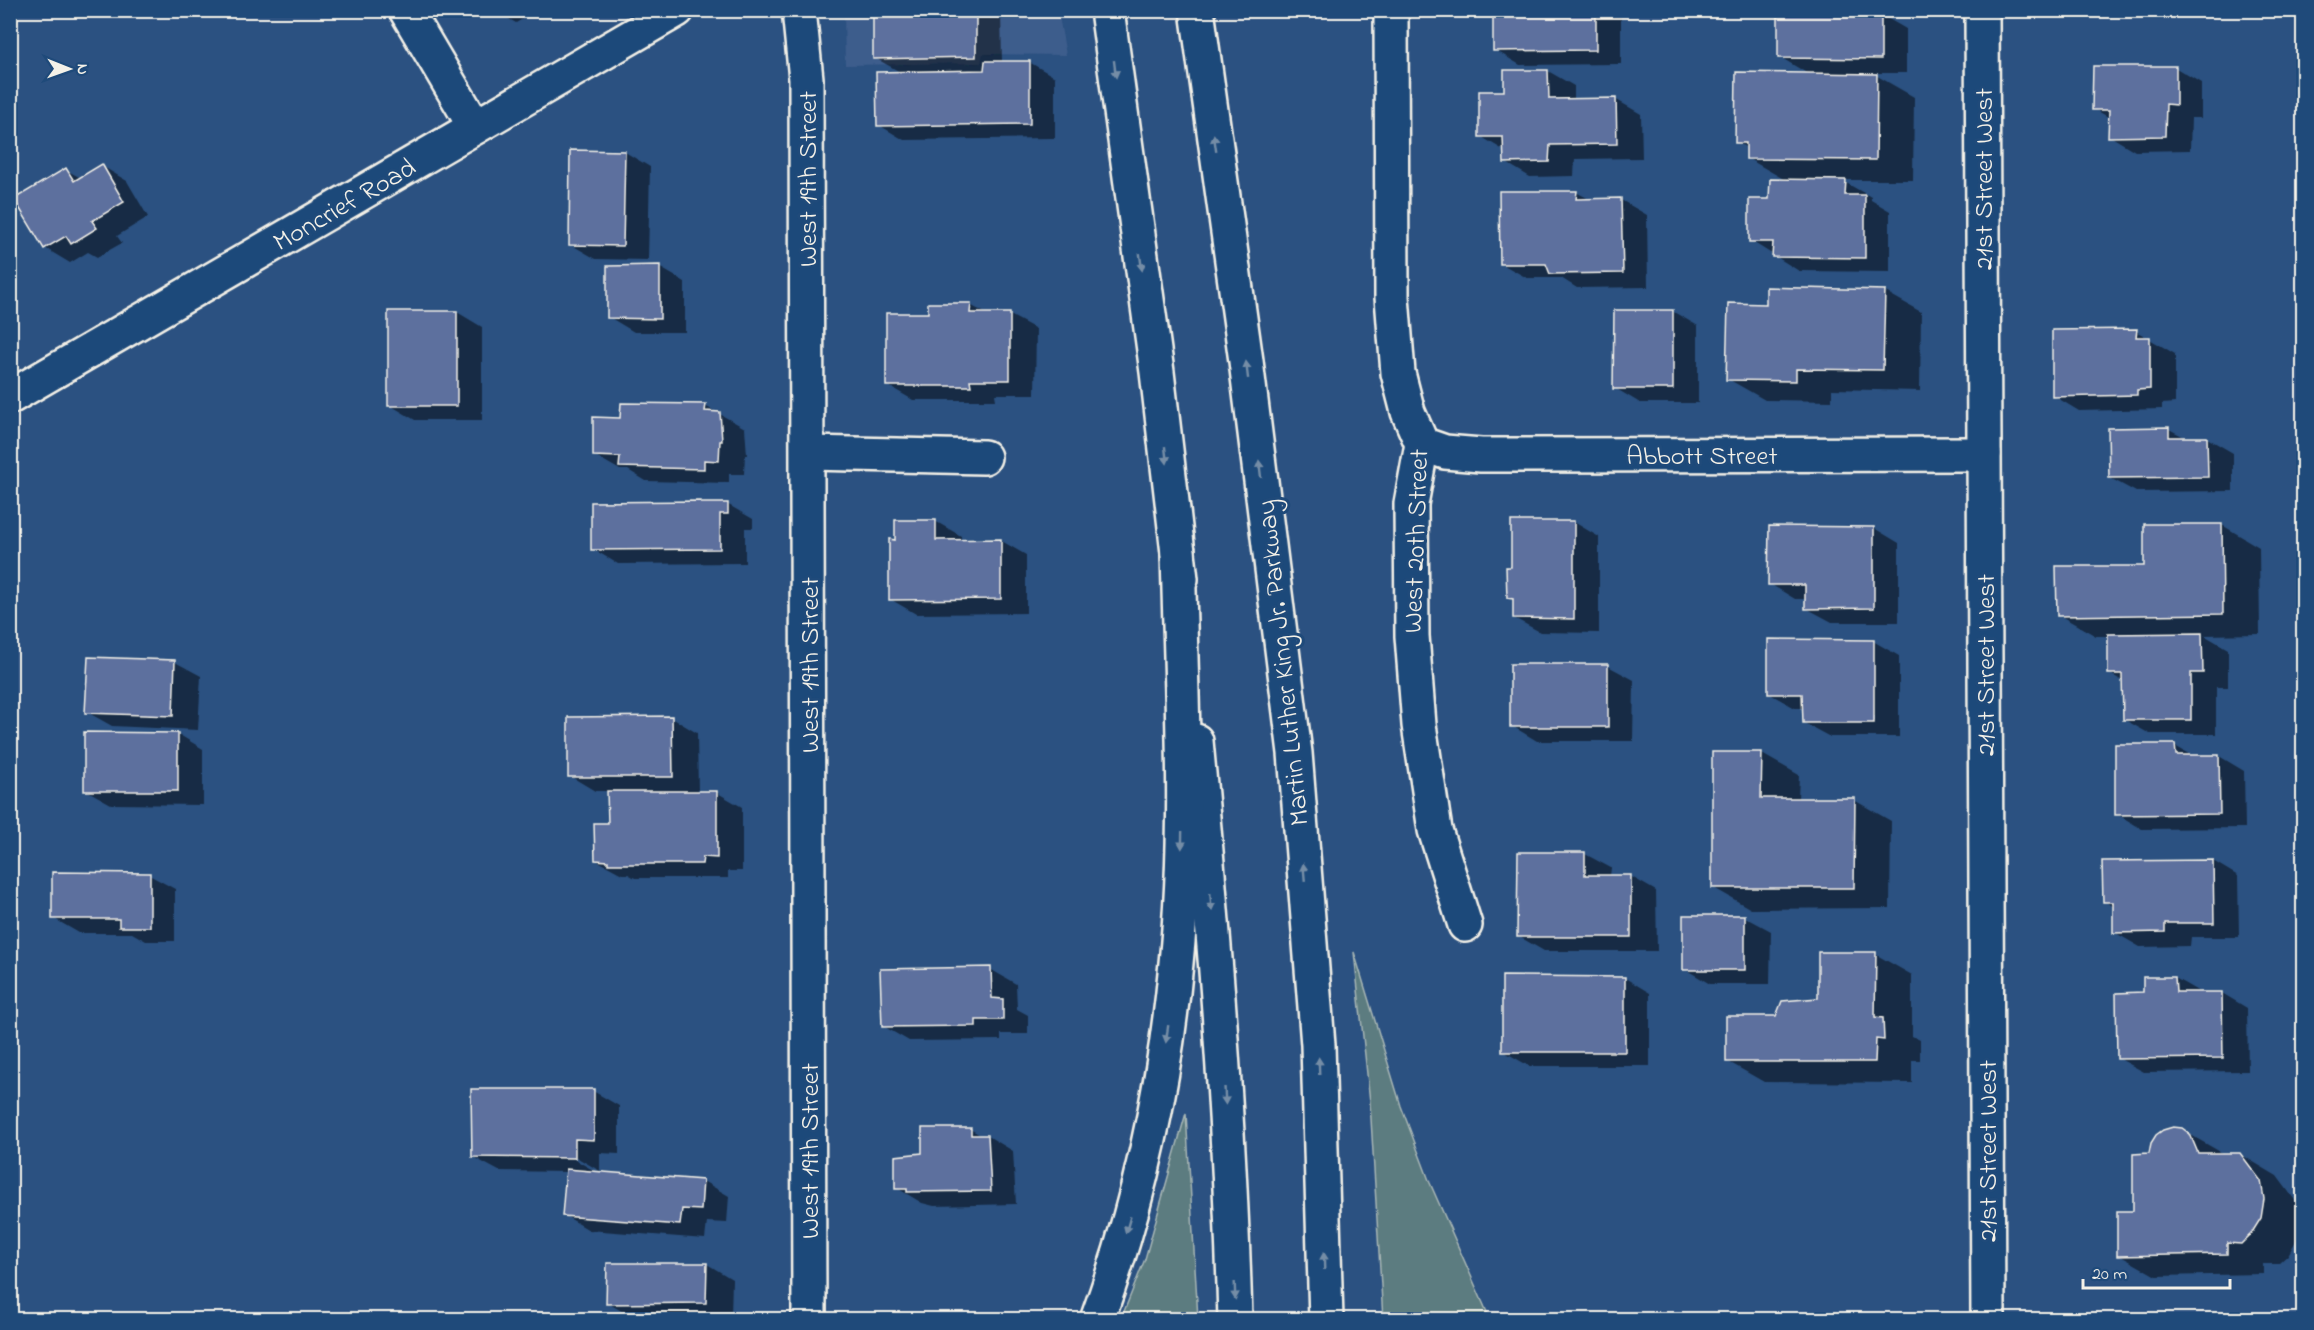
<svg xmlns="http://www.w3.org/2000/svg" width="2314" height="1330" font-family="'Indie Flower',sans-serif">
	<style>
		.built { fill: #3e5d8c }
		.green { fill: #5c7c80; stroke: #a8b6b4; stroke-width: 1.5 }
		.shadow { fill: #0007 }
		.building { fill: #5d6f9e; stroke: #f4f1e8; stroke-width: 1.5 }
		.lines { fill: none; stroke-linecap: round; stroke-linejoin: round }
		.minor-casing { stroke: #f4f1e8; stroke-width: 38 }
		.secondary-casing { stroke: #f4f1e8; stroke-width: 38 }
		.trunk-casing { stroke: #f4f1e8; stroke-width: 38 }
		.motorway-casing { stroke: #f4f1e8; stroke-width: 38 }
		.minor { stroke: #1f4a7a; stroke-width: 33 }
		.secondary { stroke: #1f4a7a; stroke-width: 33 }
		.trunk { stroke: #1f4a7a; stroke-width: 33 }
		.motorway { stroke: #1f4a7a; stroke-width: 33 }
		.oneway { fill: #748da6 }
		.labels { text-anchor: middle; stroke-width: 6; stroke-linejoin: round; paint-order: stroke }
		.street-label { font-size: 27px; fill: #f4f1e8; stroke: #1f4a7a }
	</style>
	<rect width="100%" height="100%" fill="#2b5181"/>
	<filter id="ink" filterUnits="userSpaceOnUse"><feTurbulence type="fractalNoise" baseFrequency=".0167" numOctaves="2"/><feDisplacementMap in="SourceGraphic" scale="12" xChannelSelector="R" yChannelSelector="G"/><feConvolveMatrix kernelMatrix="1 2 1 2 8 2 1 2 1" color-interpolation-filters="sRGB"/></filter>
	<g filter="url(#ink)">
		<polygon class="built" points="844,11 1058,11 1066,55 983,54 981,63 845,65"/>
		<g class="green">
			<polygon points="1354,952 1401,1106 1430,1183 1490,1319 1383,1319 1370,1102"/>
			<polygon points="1186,1113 1198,1319 1121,1319 1145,1259"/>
		</g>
		<g class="shadow">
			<polygon points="494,10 537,10 516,23"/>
			<polygon points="874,10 1001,10 1002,62 1029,62 1055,77 1055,138 904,140 879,125 902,73 875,58"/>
			<polygon points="1503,10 1621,10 1621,64 1520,65 1495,50"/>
			<polygon points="1880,14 1906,29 1906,73 1872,73 1914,97 1913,180 1841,180 1871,197 1871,200 1890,211 1890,272 1799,271 1751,241 1771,200 1787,181 1747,158 1747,148 1737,142 1810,75 1780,57"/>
			<polygon points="2176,68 2201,83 2201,118 2191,118 2190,150 2135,151 2110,136 2110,118 2094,109"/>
			<polygon points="1548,71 1574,86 1574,100 1615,99 1641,114 1642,158 1575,159 1574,176 1530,177 1505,162 1505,151 1480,136 1505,92 1505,72"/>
			<polygon points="625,152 650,167 648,260 596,259 570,244"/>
			<polygon points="102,166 127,181 148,217 117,236 122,243 97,257 88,252 70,263 45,248 66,170 81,178"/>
			<polygon points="1576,192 1591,200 1621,200 1647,215 1648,287 1577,288 1561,278 1527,278 1502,264"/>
			<polygon points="659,267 685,282 685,332 634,332 609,317"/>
			<polygon points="1884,291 1921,312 1920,391 1832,389 1832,401 1765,400 1728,379 1767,305"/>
			<polygon points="970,305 987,314 1010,315 1036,329 1035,394 995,394 996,400 913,400 887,385 929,314"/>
			<polygon points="1672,311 1698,326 1698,403 1640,403 1615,388"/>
			<polygon points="457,312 482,327 482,420 415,420 390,405"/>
			<polygon points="2136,331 2175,354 2175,403 2162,404 2162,409 2079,411 2054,396"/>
			<polygon points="705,406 745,428 747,455 745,455 744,474 729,474 729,483 646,481 628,470 620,470 594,455 622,419"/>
			<polygon points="2169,429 2186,438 2207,438 2233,453 2233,491 2136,492 2110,478"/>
			<polygon points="701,502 705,504 727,504 753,519 753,528 745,528 745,563 618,564 593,549 593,503"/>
			<polygon points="935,521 961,536 961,541 1000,540 1026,555 1026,613 916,614 890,599 897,541"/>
			<polygon points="1574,522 1599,537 1599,633 1540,632 1514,618 1515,601 1508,598 1513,569"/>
			<polygon points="2222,525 2259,547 2260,634 2204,635 2228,649 2228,687 2216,687 2216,734 2150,734 2125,720 2124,682 2109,673 2109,636 2096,636 2059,615"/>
			<polygon points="1874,528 1899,543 1899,622 1832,622 1806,608 1806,599 1795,599 1770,584"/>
			<polygon points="1873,641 1899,656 1899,737 1830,737 1804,723 1804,708 1795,708 1770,694"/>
			<polygon points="90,658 175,662 201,676 198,730 112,726 87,712"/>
			<polygon points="1608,666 1634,680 1633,741 1537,741 1512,726"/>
			<polygon points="672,718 697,733 698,792 716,792 742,807 742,871 728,871 728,878 635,878 628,874 622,874 596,860 609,825 609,791 595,791 570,776"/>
			<polygon points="178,734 203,749 203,805 111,804 86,790"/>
			<polygon points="2175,746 2194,757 2219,756 2244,771 2245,828 2142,829 2117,814"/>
			<polygon points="1762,754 1799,775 1798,799 1854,800 1891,821 1890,908 1751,909 1714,888"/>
			<polygon points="1519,853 1585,854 1611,868 1610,876 1630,876 1656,891 1657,951 1544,951 1518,936"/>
			<polygon points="2213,861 2238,876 2239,937 2191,937 2190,946 2140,947 2114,932 2114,907 2104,901"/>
			<polygon points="149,875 175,889 175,941 146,941 132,933 79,933 53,918"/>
			<polygon points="1685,916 1745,917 1771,931 1770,984 1710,984 1685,969"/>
			<polygon points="1875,954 1912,975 1912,1036 1920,1040 1920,1060 1912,1060 1912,1083 1764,1082 1727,1061 1777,1018 1819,999"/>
			<polygon points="990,969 1016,984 1017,1009 1028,1015 1028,1034 1001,1034 1001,1040 909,1041 883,1026"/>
			<polygon points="1625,978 1650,993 1650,1066 1529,1066 1503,1051"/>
			<polygon points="2175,978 2201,993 2222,993 2247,1008 2248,1071 2144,1072 2118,1058 2144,994"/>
			<polygon points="593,1091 619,1106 619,1154 600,1153 600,1171 569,1153 567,1155 598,1173 703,1181 729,1196 727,1223 707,1222 705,1239 589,1230 564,1215 567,1172 499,1171 473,1157"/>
			<polygon points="970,1129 982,1136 988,1136 1013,1151 1016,1204 934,1206 922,1203 897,1188 924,1154"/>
			<polygon points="2182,1130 2224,1154 2240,1154 2277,1176 2297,1203 2301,1221 2297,1239 2288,1255 2278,1264 2263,1264 2263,1274 2156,1276 2119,1255 2135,1212 2150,1155"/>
			<polygon points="707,1264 732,1279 731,1317 633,1318 608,1303"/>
		</g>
		<g class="building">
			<polygon points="873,10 976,10 976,57 873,59"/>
			<polygon points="1501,10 1596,10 1596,50 1493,51 1493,15 1501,15"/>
			<polygon points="1778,11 1881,12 1881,59 1778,58"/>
			<polygon points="985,61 1030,61 1030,124 877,126 876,72 984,70"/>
			<polygon points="2093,66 2176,66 2176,105 2166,104 2165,136 2108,137 2109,110 2092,110"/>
			<polygon points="1504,70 1548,70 1549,99 1616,98 1617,144 1550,145 1549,162 1504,163 1503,137 1479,137 1479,91 1504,91"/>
			<polygon points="1736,72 1877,74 1876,160 1746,159 1746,143 1735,143"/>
			<polygon points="570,150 625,151 623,246 569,245"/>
			<polygon points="102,164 124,202 92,221 97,228 71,244 66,236 44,249 14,199 66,168 74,181"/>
			<polygon points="1770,179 1846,180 1845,195 1865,195 1865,258 1772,257 1773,242 1749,242 1749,199 1769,199"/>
			<polygon points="1499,191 1577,191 1576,199 1621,198 1623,273 1550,274 1546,264 1500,264"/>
			<polygon points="660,265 660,319 607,318 607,266"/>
			<polygon points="1766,287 1885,290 1883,370 1796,369 1796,381 1726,380 1728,303 1766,304"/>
			<polygon points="928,303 971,303 970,313 1010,313 1010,380 970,380 971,386 886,386 886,313 928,313"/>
			<polygon points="1614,310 1673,310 1673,389 1613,389"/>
			<rect x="388" y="311" width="69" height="95"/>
			<polygon points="2137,329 2136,337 2150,337 2150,389 2137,390 2137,395 2052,397 2052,330"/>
			<polygon points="621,403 706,404 705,411 720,412 722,441 720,441 719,461 704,460 704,469 619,467 620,457 593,456 593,417 620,418"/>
			<polygon points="2169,427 2169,437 2207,437 2208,477 2109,478 2108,428"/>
			<polygon points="701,501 701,503 728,503 728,514 720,514 720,549 591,550 591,502"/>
			<polygon points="895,520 936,520 936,540 1001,539 1001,599 889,600 889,539 895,540"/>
			<polygon points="1511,521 1574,521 1574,619 1513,618 1513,599 1507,598 1506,567 1511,567"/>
			<polygon points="2144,524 2222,524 2223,614 2057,616 2056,566 2144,566"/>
			<polygon points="1769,526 1874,527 1874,608 1805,609 1805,585 1768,585"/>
			<polygon points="2202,633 2203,673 2191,673 2191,720 2123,720 2122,674 2108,674 2108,634"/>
			<polygon points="1768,639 1874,640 1874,723 1803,723 1802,694 1768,694"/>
			<polygon points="88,657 175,660 173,716 85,713"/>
			<rect x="1510" y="664" width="98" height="63"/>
			<polygon points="672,716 673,777 568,777 568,717"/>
			<polygon points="84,732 178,733 178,791 84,791"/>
			<polygon points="2115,744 2175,744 2176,755 2219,755 2220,814 2115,815"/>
			<polygon points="1712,752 1762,752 1761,798 1855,798 1854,888 1712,888"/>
			<polygon points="607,791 717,791 717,858 703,857 702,864 608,864 608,861 595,860 594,823 608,823"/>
			<polygon points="1518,852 1585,852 1585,875 1631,875 1631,937 1517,937"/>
			<polygon points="2213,860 2214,923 2165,923 2165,932 2113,933 2113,902 2103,902 2102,861"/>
			<polygon points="52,872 150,873 150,927 119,927 119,919 52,919"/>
			<rect x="1683" y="915" width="62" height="55"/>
			<polygon points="1818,952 1876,952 1875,1017 1883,1018 1884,1040 1876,1039 1875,1062 1726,1062 1726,1016 1776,1016 1782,1001 1818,998"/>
			<polygon points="991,967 992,998 1003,999 1003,1020 976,1020 976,1026 882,1027 880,969"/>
			<polygon points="1502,976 1625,977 1625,1052 1502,1052"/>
			<polygon points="2143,977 2175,977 2176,992 2222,992 2223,1058 2117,1059 2116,993 2143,992"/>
			<polygon points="471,1089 594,1089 594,1140 575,1139 575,1158 472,1157"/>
			<polygon points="2173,1127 2182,1128 2190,1134 2198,1153 2240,1153 2261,1181 2264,1199 2261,1218 2251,1234 2241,1244 2227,1243 2227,1254 2117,1256 2117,1211 2133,1211 2133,1154 2149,1153 2151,1143 2156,1135 2163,1130"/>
			<polygon points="922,1128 971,1128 971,1135 988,1135 991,1191 907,1192 907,1189 895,1189 895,1156 922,1153"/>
			<polygon points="566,1169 703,1180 701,1210 682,1209 680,1225 562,1216"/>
			<polygon points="607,1263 707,1263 706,1303 606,1304"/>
		</g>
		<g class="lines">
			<defs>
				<g id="minor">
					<polyline points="406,10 475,127"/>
					<polyline points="799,10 806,79 809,1320"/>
					<polyline points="1391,10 1392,297 1398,373 1408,412 1422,444 1411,504 1412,636 1419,725 1435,830 1465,925"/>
					<polyline points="1982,10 1988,1320"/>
					<polyline points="1422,444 1445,452 1481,455 1984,454"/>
					<polyline points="809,453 984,457"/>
				</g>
				<polyline id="secondary" points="10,397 677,10"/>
				<g id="trunk">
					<polyline points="1107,10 1157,372 1181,579"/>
					<polyline points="1197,10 1246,361 1295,753 1318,1045 1326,1320"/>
					<path d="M1196,741C1214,933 1230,1126 1235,1320"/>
				</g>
				<path id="motorway" d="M1097,1320C1139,1205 1165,1084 1176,963C1190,826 1181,688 1178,551"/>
			</defs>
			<use href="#minor" class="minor-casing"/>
			<use href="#secondary" class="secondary-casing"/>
			<use href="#trunk" class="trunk-casing"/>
			<use href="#motorway" class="motorway-casing"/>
			<use href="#minor" class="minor"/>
			<use href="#secondary" class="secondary"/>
			<use href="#trunk" class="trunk"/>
			<use href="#motorway" class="motorway"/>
		</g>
		<defs><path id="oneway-solid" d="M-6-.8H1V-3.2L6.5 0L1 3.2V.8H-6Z" transform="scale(1.5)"/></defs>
		<g class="oneway">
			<use href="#oneway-solid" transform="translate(1115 69) rotate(83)"/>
			<use href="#oneway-solid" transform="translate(1215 143) rotate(-98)"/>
			<use href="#oneway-solid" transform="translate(1141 262) rotate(82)"/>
			<use href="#oneway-solid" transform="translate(1247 370) rotate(-97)"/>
			<use href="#oneway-solid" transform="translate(1166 455) rotate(83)"/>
			<use href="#oneway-solid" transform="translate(1260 469) rotate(-97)"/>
			<use href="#oneway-solid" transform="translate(1182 840) rotate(91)"/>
			<use href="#oneway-solid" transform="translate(1304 872) rotate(-95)"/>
			<use href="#oneway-solid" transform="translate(1211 902) rotate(85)"/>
			<use href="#oneway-solid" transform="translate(1167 1034) rotate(98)"/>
			<use href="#oneway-solid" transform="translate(1319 1066) rotate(-92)"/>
			<use href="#oneway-solid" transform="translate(1225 1096) rotate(87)"/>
			<use href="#oneway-solid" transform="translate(1128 1225) rotate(106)"/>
			<use href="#oneway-solid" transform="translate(1324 1261) rotate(-92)"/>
			<use href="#oneway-solid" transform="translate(1235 1291) rotate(88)"/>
		</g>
	</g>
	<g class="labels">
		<g class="street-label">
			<text transform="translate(807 179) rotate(-90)" y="9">West 19th Street</text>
			<text transform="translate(1983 179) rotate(-90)" y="9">21st Street West</text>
			<text transform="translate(344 204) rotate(-30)" y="9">Moncrief Road</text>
			<text x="1702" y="464">Abbott Street</text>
			<text transform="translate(1415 541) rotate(-88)" y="9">West 20th Street</text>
			<text transform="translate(1282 663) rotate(-96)" y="9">Martin Luther King Jr. Parkway</text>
			<text transform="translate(809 665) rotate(-90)" y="9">West 19th Street</text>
			<text transform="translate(1985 665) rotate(-90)" y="9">21st Street West</text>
			<text transform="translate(809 1151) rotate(-90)" y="9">West 19th Street</text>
			<text transform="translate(1987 1151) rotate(-90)" y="9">21st Street West</text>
		</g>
	</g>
	<rect width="2314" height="1330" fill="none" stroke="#1f4a7a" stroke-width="36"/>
	<rect x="18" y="18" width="2278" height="1294" fill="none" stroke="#f4f1e8" stroke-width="2" filter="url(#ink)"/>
	<g transform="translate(69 69) rotate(91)" stroke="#1f4a7a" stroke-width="4.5" paint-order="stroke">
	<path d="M0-4.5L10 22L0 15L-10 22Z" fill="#f4f1e8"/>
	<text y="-9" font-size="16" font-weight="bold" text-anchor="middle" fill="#f4f1e8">N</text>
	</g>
	<path d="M2083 1279v9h147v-9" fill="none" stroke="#f4f1e8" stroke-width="3"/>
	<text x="2092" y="1279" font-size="18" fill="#f4f1e8" stroke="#1f4a7a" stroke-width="4.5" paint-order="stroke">20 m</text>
</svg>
